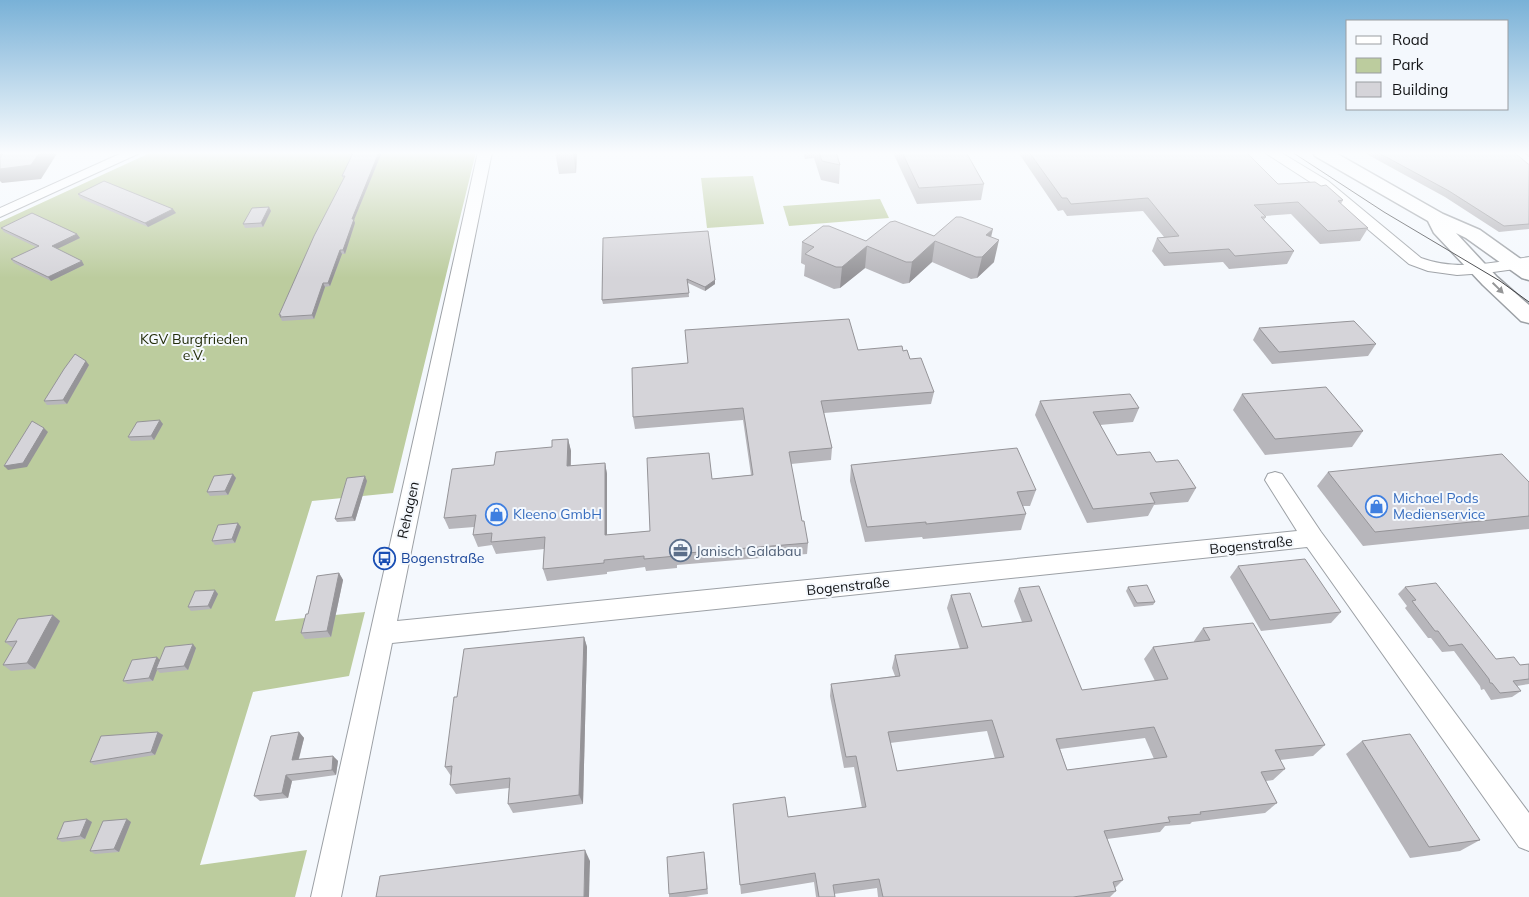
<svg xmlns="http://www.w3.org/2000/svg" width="1529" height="897" font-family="Mulish,sans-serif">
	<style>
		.green { fill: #bccc9e }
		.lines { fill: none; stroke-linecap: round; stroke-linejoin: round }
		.minor-casing { stroke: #9ca0a5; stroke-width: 2 }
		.major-casing { stroke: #9ca0a5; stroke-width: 3 }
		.minor { fill: #fff; fill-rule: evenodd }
		.major { fill: #fff; fill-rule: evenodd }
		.tram { stroke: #414245; stroke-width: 1 }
		.wall { fill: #b7b6bb; fill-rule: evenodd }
		.shaded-wall { fill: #959498 }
		.building { fill: #d5d4d9; stroke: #959498; fill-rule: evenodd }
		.oneway { fill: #959697 }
		.labels { text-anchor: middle; stroke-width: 4; stroke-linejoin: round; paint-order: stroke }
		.park-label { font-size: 14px; fill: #232d09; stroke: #f4f8fd }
		.shop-label { font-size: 14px; fill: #366cbe; stroke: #f4f8fd; text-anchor: start }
		.street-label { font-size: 14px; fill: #141517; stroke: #f4f8fd }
		.service-label { font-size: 14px; fill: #4e5e75; stroke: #f4f8fd; text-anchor: start }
		.transit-label { font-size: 14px; fill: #164399; stroke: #f4f8fd; text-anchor: start }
	</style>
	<rect width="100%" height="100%" fill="#f4f8fd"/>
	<g class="green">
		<polygon points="152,152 476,152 393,493 312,501 275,621 365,612 349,676 253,692 200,865 307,850 295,897 0,897 0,222"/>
		<polygon points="753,176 764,224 707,228 701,178"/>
		<polygon points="880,199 889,218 789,226 783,206"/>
	</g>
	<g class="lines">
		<defs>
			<g id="minor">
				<polygon points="124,152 142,152 0,217 0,208"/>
				<polygon points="478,152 492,152 397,621 1297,531 1265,480 1268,474 1275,472 1282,474 1321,532 1529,813 1529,851 1519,847 1307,547 392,643 341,897 311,897"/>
				<path d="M1264,152H1280L1328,181L1421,258C1456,271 1493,263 1529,257V267L1486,273L1457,275L1428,271L1409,264L1318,187Z"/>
			</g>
			<polygon id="major" points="1313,152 1334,152 1443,214 1480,230 1529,265 1529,280 1522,278 1466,238 1456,233 1497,277 1529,305 1529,323 1521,321 1483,285 1434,233 1428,221 1315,156"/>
		</defs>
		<use href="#minor" class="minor-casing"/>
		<use href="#major" class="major-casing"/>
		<use href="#minor" class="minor"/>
		<use href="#major" class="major"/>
		<polyline class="tram" points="1292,152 1384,212 1500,281 1529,302"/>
	</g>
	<g class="wall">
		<polygon points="382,152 354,220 355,223 345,254 342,254 330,286 325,287 314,319 282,321 279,315 344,179 342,176 351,157 350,157 349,154"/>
		<polygon points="555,152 577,152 576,173 559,174"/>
		<polygon points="803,152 836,152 840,165 839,184 821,180 814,158 805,159"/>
		<polygon points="895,152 966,152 984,184 981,200 917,204 894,155"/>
		<polygon points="1018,152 1246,152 1278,184 1343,200 1341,204 1368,228 1360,241 1320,244 1291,214 1265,216 1266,217 1264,220 1294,251 1287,264 1229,269 1223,262 1164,266 1152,251 1157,238 1164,237 1143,211 1067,216 1063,210 1058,211"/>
		<polygon points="1363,152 1514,152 1528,164 1529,164 1529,229 1499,232 1445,197"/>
		<polygon points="1523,152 1529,152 1529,157"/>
		<polygon points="78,194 176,213 148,227 80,198"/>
		<polygon points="269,207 271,211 263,227 245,228 243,224"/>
		<polygon points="1,228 77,234 80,238 57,249 84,265 51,281 14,263 11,259 36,247 4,232"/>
		<polygon points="708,231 715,284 705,291 688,283 689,297 603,304 602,300"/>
		<polygon points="934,236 991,237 994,262 977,278 971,279 932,262 909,283 903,284 865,268 840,288 834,289 804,276 805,265 801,263 802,242 866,241"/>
		<polygon points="1259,328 1376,344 1368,356 1272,364 1253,340"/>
		<polygon points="858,350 903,351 934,392 931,404 824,413 832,448 831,460 791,464 802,521 808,543 807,554 677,565 677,568 646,571 645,567 607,572 607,574 547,581 543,569 544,549 496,554 492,545 478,547 473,535 474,527 449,529 444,518 494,465 552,447 568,439 571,451 571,466 605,463 607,474 607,535 650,531 712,479 751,475 743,420 635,429 633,417"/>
		<polygon points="89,365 67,404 47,405 44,401"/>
		<polygon points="1242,394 1363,431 1352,447 1265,455 1233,410"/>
		<polygon points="1040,401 1139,408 1133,422 1100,425 1117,455 1156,462 1196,488 1188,502 1154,505 1148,516 1087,523 1035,415"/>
		<polygon points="163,424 154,440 131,441 128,437"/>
		<polygon points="851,465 1036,490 1030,506 1023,506 1026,514 1021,530 923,539 922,537 865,542 850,481"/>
		<polygon points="1328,472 1529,482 1529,529 1363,546 1317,486"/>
		<polygon points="233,474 236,478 228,495 210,496 207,492"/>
		<polygon points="367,481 355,521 337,522 335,519"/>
		<polygon points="241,527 235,543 215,545 212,541"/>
		<polygon points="1238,566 1341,612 1331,623 1261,631 1230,577"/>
		<polygon points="339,573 343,580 331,637 305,639 301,633 308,614"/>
		<polygon points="1128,587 1155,602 1153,605 1134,607 1126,591"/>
		<polygon points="1405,587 1496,659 1520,665 1529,664 1529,684 1517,686 1521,691 1512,697 1491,700 1484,689 1481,690 1480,686 1454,651 1442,652 1431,638 1428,638 1405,608 1407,606 1398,594"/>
		<path d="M1019,588L1082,690L1155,681L1144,659L1153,647L1194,642V641L1203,628L1325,745L1313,756L1280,760L1285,769L1273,780L1266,781L1277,803L1265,813L1192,822L1190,824L1165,826L1160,832L1107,839L1123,880L1115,888L1116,891L1110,897H878L877,888L834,894L835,897H816L814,882L741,894L733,804L788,817L862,808L854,767L844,768L830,696L831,684L895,676L892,668L895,655L960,649L947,608L951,595L982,627L1022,622L1014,601ZM987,731L995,759L897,771L890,743ZM1145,738L1154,759L1067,770L1060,749Z"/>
		<polygon points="215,590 218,594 211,609 191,611 188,607"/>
		<polygon points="60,621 35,669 11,671 3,665 13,648 5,642"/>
		<polygon points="584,637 587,647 583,804 513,813 508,804 509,788 456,794 450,785 451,776 445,767 457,697"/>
		<polygon points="196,648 188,670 160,673 157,670 153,681 128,684 123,681 160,660"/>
		<polygon points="158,732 163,735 155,755 94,765 90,762"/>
		<polygon points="299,732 304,738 299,759 333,756 338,761 336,775 292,781 288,798 260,801 254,796"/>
		<polygon points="1362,741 1480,840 1460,851 1410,858 1346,754"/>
		<polygon points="92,822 85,839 62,842 57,839"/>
		<polygon points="131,822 119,852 95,854 90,851"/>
		<polygon points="705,857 708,894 686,897 669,897 669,894"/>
	</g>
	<g class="shaded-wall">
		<polygon points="4,152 58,152 41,179 2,183 0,181 0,154"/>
		<polygon points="379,152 382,152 354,220 355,223 345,254 343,250 352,219"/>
		<polygon points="573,152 577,152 576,173"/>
		<polygon points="269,207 271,211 263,227 261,223"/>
		<polygon points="173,209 176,213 148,227 145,223"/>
		<polygon points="993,229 988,250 986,235"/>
		<polygon points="77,234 80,238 55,250 52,246"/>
		<polygon points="999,240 994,262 977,278 982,257"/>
		<polygon points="935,241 932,262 909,283 912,262"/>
		<polygon points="867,246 865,268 840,288 842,267"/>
		<polygon points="340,250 342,254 330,286 328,283"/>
		<polygon points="82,261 84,265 51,281 48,277"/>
		<polygon points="715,280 715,284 705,291 705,287"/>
		<polygon points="323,283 325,287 314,319 312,315"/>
		<polygon points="86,361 89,365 67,404 63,400"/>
		<polygon points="160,420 163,424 154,440 151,436"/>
		<polygon points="44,428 48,432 27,467 8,470 4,466"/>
		<polygon points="568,439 571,451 570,478 567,466"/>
		<polygon points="605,463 607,474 607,547 605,535"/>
		<polygon points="233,474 236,478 228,495 225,491"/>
		<polygon points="365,476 367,481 355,521 352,517"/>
		<polygon points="238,523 241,527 235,543 232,539"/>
		<polygon points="339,573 343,580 331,637 327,631"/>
		<polygon points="215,590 218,594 211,609 208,606"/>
		<polygon points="53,615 60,621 35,669 27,663"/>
		<polygon points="584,637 587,647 583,804 579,795"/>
		<polygon points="193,644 196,648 188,670 184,666"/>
		<polygon points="157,657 161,661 156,669 157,670 153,681 149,678"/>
		<polygon points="158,732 163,735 155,755 151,752"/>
		<polygon points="299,732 304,738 297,765 292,760"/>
		<polygon points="333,756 338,761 336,775 332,770"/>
		<polygon points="286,775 292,781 288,798 282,793"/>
		<polygon points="87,819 92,822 85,839 80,836"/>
		<polygon points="127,819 131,822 119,852 114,849"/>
		<polygon points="585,850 590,861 589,897 584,897"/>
	</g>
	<g class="building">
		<polygon points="4,152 40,152 31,165 0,169 0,158"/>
		<polygon points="349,152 379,152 352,219 354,219 343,250 340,250 328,283 323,283 312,315 280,317 281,315 279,315 314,236 345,176 342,176 353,153 349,154"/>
		<polygon points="819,152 836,152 840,165 822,161"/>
		<polygon points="902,152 966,152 984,184 919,188"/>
		<polygon points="1029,152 1246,152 1278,184 1315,182 1321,186 1326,185 1343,200 1338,201 1368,228 1328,231 1298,202 1254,205 1266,217 1261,217 1294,251 1235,256 1229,249 1169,253 1157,238 1179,236 1148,198 1071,204 1067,198 1062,198"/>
		<polygon points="1377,152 1514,152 1528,164 1529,164 1529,224 1504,226 1449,191"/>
		<polygon points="104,181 173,209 145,223 78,194"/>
		<polygon points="269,207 261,223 243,224 252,208"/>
		<polygon points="32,213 77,234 52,246 82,261 48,277 11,259 39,246 1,228"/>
		<polygon points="956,217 961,217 993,229 986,235 999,240 982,257 976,257 935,241 912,262 906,262 867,246 842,267 836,267 805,254 814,247 802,242 823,226 829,226 866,241 890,222 895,221 934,236"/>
		<polygon points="708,231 715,280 705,287 687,279 689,293 602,300 603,238"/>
		<polygon points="849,319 858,350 902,346 903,351 907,350 910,359 921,358 934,392 821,401 832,448 789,452 802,521 804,521 808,543 676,554 676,556 644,559 644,556 604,560 604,563 543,569 545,537 491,542 492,533 473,535 476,515 444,518 452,469 494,465 496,452 552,447 552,440 568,439 567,466 605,463 605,535 650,531 647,458 709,453 712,479 753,475 743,408 633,417 632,368 688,363 685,330"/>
		<polygon points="1354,321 1376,344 1279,352 1259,328"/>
		<polygon points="75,354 86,361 63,400 44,401 64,369"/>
		<polygon points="1326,387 1363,431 1275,439 1242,394"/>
		<polygon points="1130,394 1139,408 1093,412 1117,455 1150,452 1156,462 1178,460 1196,488 1150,493 1155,503 1093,509 1040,401"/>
		<polygon points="160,420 151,436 128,437 137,422"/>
		<polygon points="32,421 44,428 23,463 4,466"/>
		<polygon points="1017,448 1036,490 1017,492 1026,514 926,524 926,522 867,527 851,465"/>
		<polygon points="1502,454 1529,482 1529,516 1375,532 1328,472"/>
		<polygon points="233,474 225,491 207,492 214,476"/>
		<polygon points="365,476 352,517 335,519 347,478"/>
		<polygon points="238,523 232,539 212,541 218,525"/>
		<polygon points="1305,559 1341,612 1270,620 1238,566"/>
		<polygon points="339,573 327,631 301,633 306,614 308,614 317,576"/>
		<polygon points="1436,583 1496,659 1514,657 1520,665 1529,664 1529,679 1513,681 1521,691 1500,693 1492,683 1490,683 1489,679 1462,644 1449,646 1438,631 1435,631 1412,601 1416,600 1405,587"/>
		<polygon points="1147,585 1155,602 1137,603 1128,587"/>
		<path d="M1039,586L1082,690L1168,679L1153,647L1210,640L1203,628L1253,623L1325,745L1275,750L1285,769L1261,772L1277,803L1200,812L1201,814L1168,817L1170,822L1104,831L1123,880L1113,882L1116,891L1073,897H883L879,879L833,885L835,897H819L815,873L740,885L733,804L785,797L788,817L866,807L856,756L846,757L831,684L900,676L895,655L968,648L951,595L970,593L982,627L1032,621L1019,588ZM992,720L1004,757L897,771L888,732ZM1154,727L1167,757L1067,770L1056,739Z"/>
		<polygon points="215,590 208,606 188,607 195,591"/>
		<polygon points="53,615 27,663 3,665 17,641 5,642 18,619"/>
		<polygon points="584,637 579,795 508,804 510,778 450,785 452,766 445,767 454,697 457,697 464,649"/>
		<polygon points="193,644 184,666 156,669 165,647"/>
		<polygon points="157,657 149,678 123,681 132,660"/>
		<polygon points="158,732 151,752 90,762 101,736"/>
		<polygon points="299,732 292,760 333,756 332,770 286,775 282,793 254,796 271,736"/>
		<polygon points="1410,734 1480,840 1429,847 1362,741"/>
		<polygon points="87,819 80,836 57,839 64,822"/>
		<polygon points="127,819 114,849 90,851 103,821"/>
		<polygon points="585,850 584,897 376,897 380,876"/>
		<polygon points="704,852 707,889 669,894 667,857"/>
	</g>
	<defs><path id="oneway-solid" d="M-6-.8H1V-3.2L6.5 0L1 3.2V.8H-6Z" transform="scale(1.25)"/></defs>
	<use class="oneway" href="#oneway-solid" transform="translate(1498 288) rotate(44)"/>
	<linearGradient id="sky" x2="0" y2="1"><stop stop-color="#79b1d7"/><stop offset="0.55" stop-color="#fafcfe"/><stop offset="1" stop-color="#fafcfe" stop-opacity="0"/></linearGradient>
	<rect width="1529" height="278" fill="url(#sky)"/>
	<defs>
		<symbol id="shop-ring" viewBox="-11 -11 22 22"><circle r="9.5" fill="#f4f8fd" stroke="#3f7fe0" stroke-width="1.5"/><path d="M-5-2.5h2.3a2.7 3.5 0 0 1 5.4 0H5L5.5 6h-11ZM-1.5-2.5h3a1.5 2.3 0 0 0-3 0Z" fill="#3f7fe0"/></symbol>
		<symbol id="office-ring" viewBox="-11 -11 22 22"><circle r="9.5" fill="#f4f8fd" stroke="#5c6f8a" stroke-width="1.5"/><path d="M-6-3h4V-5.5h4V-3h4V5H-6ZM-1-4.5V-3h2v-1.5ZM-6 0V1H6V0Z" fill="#5c6f8a"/></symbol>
		<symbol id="bus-ring" viewBox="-11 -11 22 22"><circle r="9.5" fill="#f4f8fd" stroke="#1a4fb4" stroke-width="1.5"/><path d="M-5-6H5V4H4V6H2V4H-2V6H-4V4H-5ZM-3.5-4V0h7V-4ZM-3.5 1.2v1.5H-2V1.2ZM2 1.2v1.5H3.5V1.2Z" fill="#1a4fb4"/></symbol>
	</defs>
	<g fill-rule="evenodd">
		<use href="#shop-ring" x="1364" y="494" width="25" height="25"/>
		<use href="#shop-ring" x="484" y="502" width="25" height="25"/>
		<use href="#office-ring" x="668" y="538" width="25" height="25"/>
		<use href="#bus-ring" x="372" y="546" width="25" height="25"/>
	</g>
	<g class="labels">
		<g class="park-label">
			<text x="194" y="344">KGV Burgfrieden<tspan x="194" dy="16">e.V.</tspan></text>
		</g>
		<g class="shop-label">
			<text x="1393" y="503">Michael Pods<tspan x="1393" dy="16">Medienservice</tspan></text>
			<text x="513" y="519">Kleeno GmbH</text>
		</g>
		<g class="street-label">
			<text transform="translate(408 510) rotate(-78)" y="5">Rehagen</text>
			<text transform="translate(1251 545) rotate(-6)" y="5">Bogenstraße</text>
			<text transform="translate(848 586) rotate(-6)" y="5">Bogenstraße</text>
		</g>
		<g class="service-label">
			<text x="696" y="556">Janisch Galabau</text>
		</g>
		<g class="transit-label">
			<text x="401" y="563">Bogenstraße</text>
		</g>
	</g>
	<rect x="1346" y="20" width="162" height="90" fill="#f4f8fd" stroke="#9a9da1"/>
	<rect x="1356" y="36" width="25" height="8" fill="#ffffff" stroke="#9a9da1"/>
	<text x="1392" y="45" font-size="15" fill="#141517">Road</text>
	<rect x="1356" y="58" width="25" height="15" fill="#bccc9e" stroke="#9a9da1"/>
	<text x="1392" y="70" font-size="15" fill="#141517">Park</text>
	<rect x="1356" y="82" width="25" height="15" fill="#d5d4d9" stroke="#9a9da1"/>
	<text x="1392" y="95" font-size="15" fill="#141517">Building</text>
</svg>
